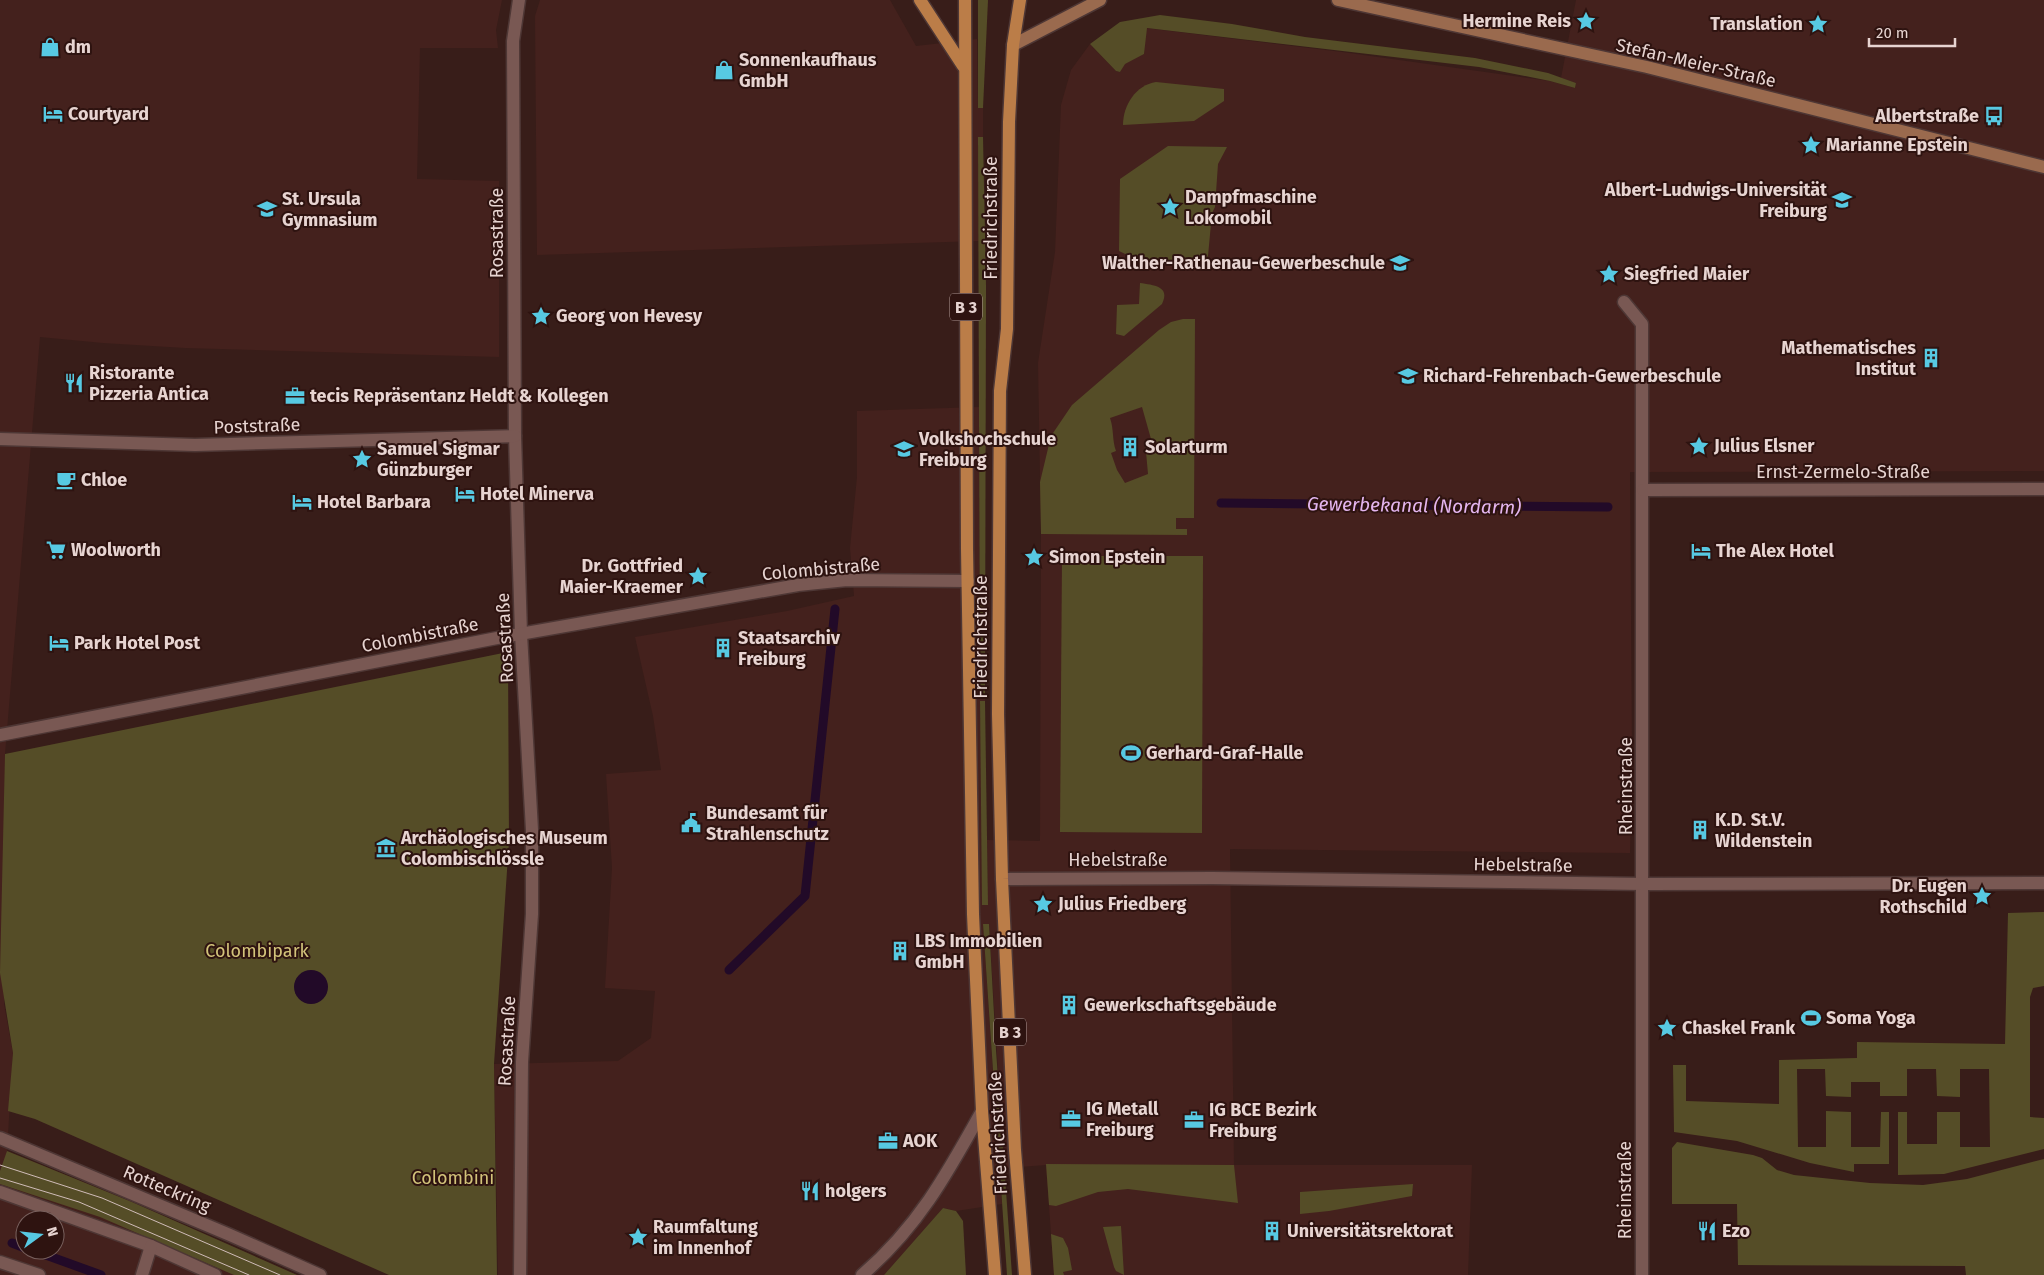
<svg xmlns="http://www.w3.org/2000/svg" width="2044" height="1275" font-family="'Fira Sans',sans-serif">
	<style>
		.built { fill: #44211d; fill-rule: evenodd }
		.green { fill: #554d27; fill-rule: evenodd }
		.water { fill: #220a28 }
		.lines { fill: none; stroke-linecap: round; stroke-linejoin: round }
		.stream { stroke: #220a28; stroke-width: 9 }
		.street-casing { stroke: #4e3735; stroke-width: 15 }
		.secondary-casing { stroke: #4e3735; stroke-width: 15 }
		.primary-casing { stroke: #4e3735; stroke-width: 15 }
		.street { stroke: #795853; stroke-width: 12 }
		.secondary { stroke: #9a6a4e; stroke-width: 12 }
		.primary { stroke: #bb7d48; stroke-width: 12 }
		.tram { stroke: #d0bcb9; stroke-width: 1 }
		.labels { text-anchor: middle; stroke-width: 4; stroke-linejoin: round; paint-order: stroke }
		.shield { fill: #2e1310; stroke: #b09a97; stroke-width: 1 }
		.shield-label { font-size: 16px; font-weight: bold; fill: #e7d4d1 }
		.poi-label { font-size: 18px; font-weight: bold; fill: #e7d4d1; stroke: #2e1310; text-anchor: start }
		.street-label { font-size: 18px; fill: #e7d4d1; stroke: #2e1310 }
		.park-label { font-size: 18px; fill: #d2c37a; stroke: #2e1310 }
		.water-label { font-size: 19px; font-style: italic; fill: #e3b5ef; stroke: #2e1310 }
	</style>
	<rect width="100%" height="100%" fill="#381d19"/>
	<g class="built">
		<path d="M0,0H502L496,30L498,48H420L417,179L499,181V357L185,348L103,343L40,337L5,754L4,1004L13,1053L7,1151L132,1202L297,1275H0ZM25,1220H55V1250H25Z"/>
		<polygon points="540,0 890,0 916,46 977,39 978,108 983,108 983,137 978,138 979,241 537,255 535,16"/>
		<polygon points="1576,0 2044,0 2044,471 1630,472 1632,759 1630,853 1230,849 1234,1165 1472,1165 1468,1275 1054,1275 1046,1165 1004,1168 989,924 983,924 1002,1204 956,1211 943,1208 884,1275 498,1275 494,1064 618,1061 651,1038 655,991 605,988 612,868 606,774 661,770 653,716 635,637 787,611 854,596 850,548 857,477 857,411 979,407 980,694 985,695 985,701 980,701 988,905 987,840 1040,841 1041,534 1038,363 1055,252 1061,105 1071,70 1090,44 1116,71 1120,72 1124,64 1144,54 1146,28 1342,52 1550,81 1575,88 1576,83 1561,78"/>
	</g>
	<g class="green">
		<polygon points="978,0 988,0 983,108 978,108"/>
		<polygon points="1160,15 1232,24 1305,37 1475,58 1548,73 1576,83 1575,88 1550,81 1479,67 1147,28 1144,54 1125,64 1120,72 1116,71 1090,44 1120,22"/>
		<path d="M1156,82L1224,89V101L1194,121L1123,125C1123,105 1136,85 1156,82Z"/>
		<polygon points="978,137 983,137 986,286 985,694 980,694"/>
		<path d="M1168,146L1227,147L1218,164L1215,207L1212,213L1208,256L1195,269C1169,266 1143,263 1119,251L1120,179Z"/>
		<path d="M1140,283C1153,285 1171,286 1162,304L1124,336L1116,334L1117,305L1139,304Z"/>
		<path d="M1183,319H1195L1194,518H1176V529H1187V535L1041,534L1040,482L1051,436L1072,405L1159,330L1171,322ZM1142,407L1151,439L1145,441L1148,474L1125,483L1117,470L1111,453L1116,451C1112,440 1114,429 1110,418Z"/>
		<polygon points="1062,556 1203,556 1202,833 1060,832"/>
		<polygon points="503,653 508,657 509,841 494,1064 497,1275 389,1275 35,1119 8,1111 13,1053 0,973 5,754"/>
		<polygon points="980,701 985,701 988,905 982,905"/>
		<polygon points="2044,912 2044,986 2033,988 2030,997 2030,1117 2044,1118 2044,1149 1944,1174 1898,1175 1898,1112 1907,1112 1907,1144 1937,1144 1937,1112 1960,1112 1960,1147 1990,1147 1989,1069 1960,1069 1960,1097 1937,1096 1936,1069 1907,1069 1907,1096 1880,1096 1880,1082 1851,1082 1851,1097 1826,1096 1825,1069 1797,1069 1798,1147 1826,1147 1826,1111 1851,1112 1851,1147 1880,1147 1881,1112 1889,1112 1889,1164 1854,1164 1854,1172 1810,1163 1737,1141 1674,1132 1673,1065 1686,1065 1686,1101 1779,1104 1779,1060 1857,1058 1857,1042 2005,1044 2008,913"/>
		<polygon points="983,924 989,924 996,1050 1012,1275 1007,1275"/>
		<polygon points="1677,1142 1753,1155 1762,1158 1777,1170 1794,1175 1870,1183 1923,1185 1967,1179 2044,1159 2044,1275 1966,1275 1965,1266 1738,1265 1737,1204 1672,1204 1672,1148"/>
		<polygon points="7,1151 132,1202 297,1275 234,1275 100,1217 0,1184 0,1171"/>
		<polygon points="1046,1164 1234,1165 1238,1203 1128,1189 1098,1192 1056,1206 1049,1205"/>
		<polygon points="1413,1184 1412,1196 1329,1211 1300,1214 1300,1192"/>
		<polygon points="943,1208 956,1211 963,1221 966,1275 884,1275"/>
		<polygon points="1121,1226 1124,1275 1116,1271 1114,1267 1103,1227"/>
		<polygon points="1051,1234 1063,1238 1068,1248 1072,1270 1063,1272 1064,1275 1054,1275"/>
	</g>
	<circle class="water" cx="311" cy="987" r="17"/>
	<g class="lines">
		<g class="stream">
			<polyline points="1221,503 1608,507"/>
			<polyline points="729,970 805,896 835,609"/>
			<polyline points="12,1243 25,1248"/>
			<polyline points="32,1250 101,1275"/>
		</g>
		<defs>
			<g id="street">
				<polyline points="519,0 513,41 515,436 521,634 532,830 532,914 522,1062 520,1275"/>
				<polyline points="1624,302 1642,324 1642,1275"/>
				<polyline points="0,439 195,445 515,436"/>
				<polyline points="1643,490 2044,489"/>
				<polyline points="0,735 497,638 798,585 847,580 968,581"/>
				<polyline points="1002,879 1212,878 1644,884 2044,883"/>
				<polyline points="0,1138 230,1235 320,1275"/>
				<polyline points="0,1192 151,1246 215,1275"/>
				<polyline points="0,1262 39,1275"/>
				<polyline points="142,1275 151,1246"/>
				<path d="M862,1275C918,1227 947,1174 982,1111"/>
			</g>
			<g id="secondary">
				<polyline points="1338,0 1647,67 2044,167"/>
				<polyline points="1013,45 1100,0"/>
			</g>
			<g id="primary">
				<polyline points="920,0 963,66"/>
				<polyline points="965,0 967,549 973,914 982,1111 995,1275"/>
				<polyline points="1020,0 1013,45 1009,122 1007,329 1000,391 998,714 1002,879 1015,1150 1025,1275"/>
			</g>
		</defs>
		<use href="#street" class="street-casing"/>
		<use href="#secondary" class="secondary-casing"/>
		<use href="#primary" class="primary-casing"/>
		<use href="#street" class="street"/>
		<use href="#secondary" class="secondary"/>
		<use href="#primary" class="primary"/>
		<g class="tram">
			<polyline points="0,1165 102,1198 280,1275"/>
			<polyline points="0,1178 79,1202 249,1275"/>
		</g>
	</g>
	<defs>
		<symbol id="sight-bare" viewBox="-9 -9 18 18"><path d="M0-6L1.8-2.2L6-1.7L2.9 1.2L3.7 5.4L0 3.3L-3.7 5.4L-2.9 1.2L-6-1.7L-1.8-2.2Z" fill="#57c9e2" stroke="#2e1310" stroke-width="2.5" paint-order="stroke"/></symbol>
		<symbol id="shop-bare" viewBox="-9 -9 18 18"><path d="M-5-2.5h2.3a2.7 3.5 0 0 1 5.4 0H5L5.5 6h-11ZM-1.5-2.5h3a1.5 2.3 0 0 0-3 0Z" fill="#57c9e2" stroke="#2e1310" stroke-width="2.5" paint-order="stroke"/></symbol>
		<symbol id="hotel-bare" viewBox="-9 -9 18 18"><path d="M-6-4.5h1.5V1H6V5H4.5V3h-9V5H-6ZM-4 0a1.8 1.8 0 1 1 3.6 0ZM.5 0V-2.5h3Q6-2.5 6 0Z" fill="#57c9e2" stroke="#2e1310" stroke-width="2.5" paint-order="stroke"/></symbol>
		<symbol id="bus-bare" viewBox="-9 -9 18 18"><path d="M-5-6H5V4H4V6H2V4H-2V6H-4V4H-5ZM-3.5-4V0h7V-4ZM-3.5 1.2v1.5H-2V1.2ZM2 1.2v1.5H3.5V1.2Z" fill="#57c9e2" stroke="#2e1310" stroke-width="2.5" paint-order="stroke"/></symbol>
		<symbol id="university-bare" viewBox="-9 -9 18 18"><path d="M0-5L7-2L0 1L-7-2ZM-4 1L0 2.5L4 1V4Q0 6-4 4Z" fill="#57c9e2" stroke="#2e1310" stroke-width="2.5" paint-order="stroke"/></symbol>
		<symbol id="school-bare" viewBox="-9 -9 18 18"><path d="M0-5L7-2L0 1L-7-2ZM-4 1L0 2.5L4 1V4Q0 6-4 4Z" fill="#57c9e2" stroke="#2e1310" stroke-width="2.5" paint-order="stroke"/></symbol>
		<symbol id="building-bare" viewBox="-9 -9 18 18"><path d="M-4-6H4V6H1V3H-1V6H-4ZM-2.5-4.3h1.7v1.8h-1.7ZM.8-4.3h1.7v1.8H.8ZM-2.5-1h1.7V.8h-1.7ZM.8-1h1.7V.8H.8Z" fill="#57c9e2" stroke="#2e1310" stroke-width="2.5" paint-order="stroke"/></symbol>
		<symbol id="restaurant-bare" viewBox="-9 -9 18 18"><path d="M-5-6h1v4h1v-4h1v4h1v-4h1v5L-1.5 .5V6h-2V.5L-5-1ZM5-6V6H3V1.5H1.5Q1.5-4 5-6Z" fill="#57c9e2" stroke="#2e1310" stroke-width="2.5" paint-order="stroke"/></symbol>
		<symbol id="office-bare" viewBox="-9 -9 18 18"><path d="M-6-3h4V-5.5h4V-3h4V5H-6ZM-1-4.5V-3h2v-1.5ZM-6 0V1H6V0Z" fill="#57c9e2" stroke="#2e1310" stroke-width="2.5" paint-order="stroke"/></symbol>
		<symbol id="cafe-bare" viewBox="-9 -9 18 18"><path d="M-5.5-4.5H6V0H3Q3 3.5 0 3.5H-2.5Q-5.5 3.5-5.5 0ZM3-3.2v2h1.7v-2ZM-6 4.5H4V6H-6Z" fill="#57c9e2" stroke="#2e1310" stroke-width="2.5" paint-order="stroke"/></symbol>
		<symbol id="supermarket-bare" viewBox="-9 -9 18 18"><path d="M-6-5.5h2.5l.6 2H6L4.5 2H-2.5L-4.4-4H-6ZM-1.5 3.2a1.3 1.3 0 1 0 .1 0ZM3 3.2a1.3 1.3 0 1 0 .1 0Z" fill="#57c9e2" stroke="#2e1310" stroke-width="2.5" paint-order="stroke"/></symbol>
		<symbol id="stadium-bare" viewBox="-9 -9 18 18"><path d="M0-5a6.5 5 0 1 0 0 10a6.5 5 0 1 0 0-10ZM-3.5-1.8h7v3.6h-7Z" fill="#57c9e2" stroke="#2e1310" stroke-width="2.5" paint-order="stroke"/></symbol>
		<symbol id="civic-bare" viewBox="-9 -9 18 18"><path d="M-.6-6.5H3V-4.5H.6V-3L4-1V1h2V6H-6V1h2V-1L-.6-3ZM-1.2 2.5V6h2.4V2.5Z" fill="#57c9e2" stroke="#2e1310" stroke-width="2.5" paint-order="stroke"/></symbol>
		<symbol id="museum-bare" viewBox="-9 -9 18 18"><path d="M0-6L6-3V-2H-6V-3ZM-5-1h2V3h-2ZM-1-1h2V3h-2ZM3-1h2V3H3ZM-6 4H6V6H-6Z" fill="#57c9e2" stroke="#2e1310" stroke-width="2.5" paint-order="stroke"/></symbol>
	</defs>
	<g fill-rule="evenodd">
		<use href="#sight-bare" x="1572" y="7" width="28" height="28"/>
		<use href="#sight-bare" x="1804" y="10" width="28" height="28"/>
		<use href="#shop-bare" x="36" y="33" width="28" height="28"/>
		<use href="#shop-bare" x="710" y="56" width="28" height="28"/>
		<use href="#hotel-bare" x="39" y="100" width="28" height="28"/>
		<use href="#bus-bare" x="1980" y="102" width="28" height="28"/>
		<use href="#sight-bare" x="1797" y="131" width="28" height="28"/>
		<use href="#university-bare" x="1828" y="186" width="28" height="28"/>
		<use href="#sight-bare" x="1156" y="193" width="28" height="28"/>
		<use href="#school-bare" x="253" y="195" width="28" height="28"/>
		<use href="#school-bare" x="1386" y="249" width="28" height="28"/>
		<use href="#sight-bare" x="1595" y="260" width="28" height="28"/>
		<use href="#sight-bare" x="527" y="302" width="28" height="28"/>
		<use href="#building-bare" x="1917" y="344" width="28" height="28"/>
		<use href="#school-bare" x="1394" y="362" width="28" height="28"/>
		<use href="#restaurant-bare" x="60" y="369" width="28" height="28"/>
		<use href="#office-bare" x="281" y="382" width="28" height="28"/>
		<use href="#sight-bare" x="1685" y="432" width="28" height="28"/>
		<use href="#building-bare" x="1116" y="433" width="28" height="28"/>
		<use href="#university-bare" x="890" y="435" width="28" height="28"/>
		<use href="#sight-bare" x="348" y="445" width="28" height="28"/>
		<use href="#cafe-bare" x="52" y="466" width="28" height="28"/>
		<use href="#hotel-bare" x="451" y="480" width="28" height="28"/>
		<use href="#hotel-bare" x="288" y="488" width="28" height="28"/>
		<use href="#supermarket-bare" x="42" y="536" width="28" height="28"/>
		<use href="#hotel-bare" x="1687" y="537" width="28" height="28"/>
		<use href="#sight-bare" x="1020" y="543" width="28" height="28"/>
		<use href="#sight-bare" x="684" y="562" width="28" height="28"/>
		<use href="#hotel-bare" x="45" y="629" width="28" height="28"/>
		<use href="#building-bare" x="709" y="634" width="28" height="28"/>
		<use href="#stadium-bare" x="1117" y="739" width="28" height="28"/>
		<use href="#civic-bare" x="677" y="809" width="28" height="28"/>
		<use href="#building-bare" x="1686" y="816" width="28" height="28"/>
		<use href="#museum-bare" x="372" y="834" width="28" height="28"/>
		<use href="#sight-bare" x="1968" y="882" width="28" height="28"/>
		<use href="#sight-bare" x="1029" y="890" width="28" height="28"/>
		<use href="#building-bare" x="886" y="937" width="28" height="28"/>
		<use href="#building-bare" x="1055" y="991" width="28" height="28"/>
		<use href="#stadium-bare" x="1797" y="1004" width="28" height="28"/>
		<use href="#sight-bare" x="1653" y="1014" width="28" height="28"/>
		<use href="#office-bare" x="1057" y="1105" width="28" height="28"/>
		<use href="#office-bare" x="1180" y="1106" width="28" height="28"/>
		<use href="#office-bare" x="874" y="1127" width="28" height="28"/>
		<use href="#restaurant-bare" x="796" y="1177" width="28" height="28"/>
		<use href="#building-bare" x="1258" y="1217" width="28" height="28"/>
		<use href="#restaurant-bare" x="1693" y="1217" width="28" height="28"/>
		<use href="#sight-bare" x="624" y="1223" width="28" height="28"/>
	</g>
	<g class="labels">
		<g class="shield">
			<rect x="950" y="293.5" width="32" height="27" rx="4"/>
			<rect x="994" y="1018.5" width="32" height="27" rx="4"/>
		</g>
		<g class="shield-label">
			<text x="966" y="313">B 3</text>
			<text x="1010" y="1038">B 3</text>
		</g>
		<g class="poi-label">
			<text x="1571" y="27" text-anchor="end">Hermine Reis</text>
			<text x="1803" y="30" text-anchor="end">Translation</text>
			<text x="65" y="53">dm</text>
			<text x="739" y="66">Sonnenkaufhaus<tspan x="739" dy="21">GmbH</tspan></text>
			<text x="68" y="120">Courtyard</text>
			<text x="1979" y="122" text-anchor="end">Albertstraße</text>
			<text x="1826" y="151">Marianne Epstein</text>
			<text x="1827" y="196" text-anchor="end">Albert-Ludwigs-Universität<tspan x="1827" dy="21">Freiburg</tspan></text>
			<text x="1185" y="203">Dampfmaschine<tspan x="1185" dy="21">Lokomobil</tspan></text>
			<text x="282" y="205">St. Ursula<tspan x="282" dy="21">Gymnasium</tspan></text>
			<text x="1385" y="269" text-anchor="end">Walther-Rathenau-Gewerbeschule</text>
			<text x="1624" y="280">Siegfried Maier</text>
			<text x="556" y="322">Georg von Hevesy</text>
			<text x="1916" y="354" text-anchor="end">Mathematisches<tspan x="1916" dy="21">Institut</tspan></text>
			<text x="89" y="379">Ristorante<tspan x="89" dy="21">Pizzeria Antica</tspan></text>
			<text x="1423" y="382">Richard-Fehrenbach-Gewerbeschule</text>
			<text x="310" y="402">tecis Repräsentanz Heldt &amp; Kollegen</text>
			<text x="919" y="445">Volkshochschule<tspan x="919" dy="21">Freiburg</tspan></text>
			<text x="1714" y="452">Julius Elsner</text>
			<text x="1145" y="453">Solarturm</text>
			<text x="377" y="455">Samuel Sigmar<tspan x="377" dy="21">Günzburger</tspan></text>
			<text x="81" y="486">Chloe</text>
			<text x="480" y="500">Hotel Minerva</text>
			<text x="317" y="508">Hotel Barbara</text>
			<text x="71" y="556">Woolworth</text>
			<text x="1716" y="557">The Alex Hotel</text>
			<text x="1049" y="563">Simon Epstein</text>
			<text x="683" y="572" text-anchor="end">Dr. Gottfried<tspan x="683" dy="21">Maier-Kraemer</tspan></text>
			<text x="738" y="644">Staatsarchiv<tspan x="738" dy="21">Freiburg</tspan></text>
			<text x="74" y="649">Park Hotel Post</text>
			<text x="1146" y="759">Gerhard-Graf-Halle</text>
			<text x="706" y="819">Bundesamt für<tspan x="706" dy="21">Strahlenschutz</tspan></text>
			<text x="1715" y="826">K.D. St.V.<tspan x="1715" dy="21">Wildenstein</tspan></text>
			<text x="401" y="844">Archäologisches Museum<tspan x="401" dy="21">Colombischlössle</tspan></text>
			<text x="1967" y="892" text-anchor="end">Dr. Eugen<tspan x="1967" dy="21">Rothschild</tspan></text>
			<text x="1058" y="910">Julius Friedberg</text>
			<text x="915" y="947">LBS Immobilien<tspan x="915" dy="21">GmbH</tspan></text>
			<text x="1084" y="1011">Gewerkschaftsgebäude</text>
			<text x="1826" y="1024">Soma Yoga</text>
			<text x="1682" y="1034">Chaskel Frank</text>
			<text x="1086" y="1115">IG Metall<tspan x="1086" dy="21">Freiburg</tspan></text>
			<text x="1209" y="1116">IG BCE Bezirk<tspan x="1209" dy="21">Freiburg</tspan></text>
			<text x="903" y="1147">AOK</text>
			<text x="825" y="1197">holgers</text>
			<text x="653" y="1233">Raumfaltung<tspan x="653" dy="21">im Innenhof</tspan></text>
			<text x="1287" y="1237">Universitätsrektorat</text>
			<text x="1722" y="1237">Ezo</text>
		</g>
		<g class="street-label">
			<text transform="translate(1696 63) rotate(13)" y="6">Stefan-Meier-Straße</text>
			<text transform="translate(991 218) rotate(-90)" y="6">Friedrichstraße</text>
			<text transform="translate(497 233) rotate(-90)" y="6">Rosastraße</text>
			<text transform="translate(257 426) rotate(-2)" y="6">Poststraße</text>
			<text x="1843" y="478">Ernst-Zermelo-Straße</text>
			<text transform="translate(821 569) rotate(-5)" y="6">Colombistraße</text>
			<text transform="translate(420 635) rotate(-11)" y="6">Colombistraße</text>
			<text transform="translate(981 637) rotate(-90)" y="6">Friedrichstraße</text>
			<text transform="translate(505 638) rotate(-93)" y="6">Rosastraße</text>
			<text transform="translate(1626 786) rotate(-90)" y="6">Rheinstraße</text>
			<text x="1118" y="866">Hebelstraße</text>
			<text transform="translate(1523 865) rotate(1)" y="6">Hebelstraße</text>
			<text transform="translate(507 1041) rotate(-87)" y="6">Rosastraße</text>
			<text transform="translate(998 1133) rotate(-93)" y="6">Friedrichstraße</text>
			<text transform="translate(167 1189) rotate(23)" y="6">Rotteckring</text>
			<text transform="translate(1625 1190) rotate(-90)" y="6">Rheinstraße</text>
		</g>
		<g class="park-label">
			<text x="257" y="957">Colombipark</text>
			<text x="453" y="1184">Colombini</text>
		</g>
		<g class="water-label">
			<text transform="translate(1414 505) rotate(1)" y="7">Gewerbekanal (Nordarm)</text>
		</g>
	</g>
	<g transform="translate(40 1235) rotate(75)"><circle r="24" fill="#2e1310" stroke="#78605d"/>
	<path d="M0-4L9 19L0 12L-9 19Z" fill="#57c9e2"/>
	<text y="-8" font-size="14" font-weight="bold" text-anchor="middle" fill="#e7d4d1">N</text>
	</g>
	<path d="M1869 38v8h86v-8" fill="none" stroke="#e7d4d1" stroke-width="2.5"/>
	<text x="1876" y="38" font-size="15" fill="#e7d4d1" stroke="#2e1310" stroke-width="4" paint-order="stroke">20 m</text>
</svg>
